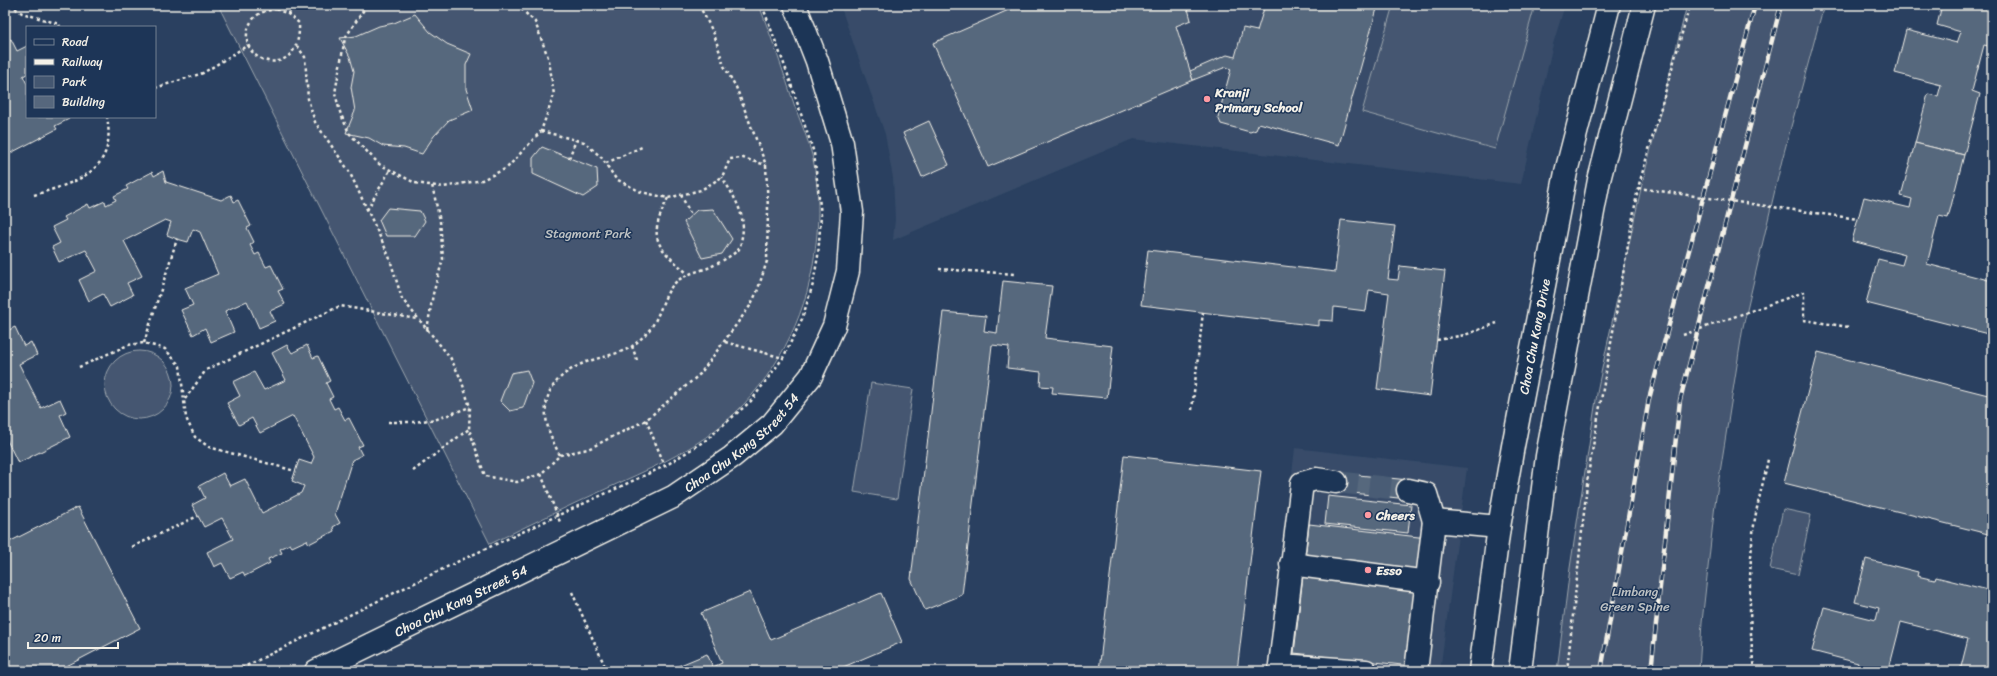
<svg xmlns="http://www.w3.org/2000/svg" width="1997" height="676" font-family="Sriracha,sans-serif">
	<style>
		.built { fill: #374c69 }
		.green { fill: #445771; stroke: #9ca4ac }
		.building { fill: #56677d; stroke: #f4f1e8 }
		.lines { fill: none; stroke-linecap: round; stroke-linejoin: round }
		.minor-tunnel { stroke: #485b74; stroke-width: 22; stroke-dasharray: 22 11; stroke-linecap: butt }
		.minor-casing { stroke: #f4f1e8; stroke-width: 25 }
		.major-casing { stroke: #f4f1e8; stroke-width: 25 }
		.path { stroke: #f4f1e8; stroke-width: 2.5; stroke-dasharray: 3 3; stroke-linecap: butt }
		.minor { stroke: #1d3557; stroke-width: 22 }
		.major { stroke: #1d3557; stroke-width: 22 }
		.rail-casing { stroke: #f4f1e8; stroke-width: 4.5 }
		.rail { stroke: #1d3557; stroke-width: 3; stroke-dasharray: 9; stroke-linecap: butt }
		.poi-dot { fill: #ff9aa2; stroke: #1d3557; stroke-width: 1.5 }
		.labels { text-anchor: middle; stroke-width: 3; stroke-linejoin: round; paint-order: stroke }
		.poi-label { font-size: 13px; font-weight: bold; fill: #f4f1e8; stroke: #1d3557; text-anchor: start }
		.park-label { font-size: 13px; fill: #bfc3c4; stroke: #1d3557 }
		.street-label { font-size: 13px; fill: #f4f1e8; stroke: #1d3557 }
	</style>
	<rect width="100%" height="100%" fill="#2a4060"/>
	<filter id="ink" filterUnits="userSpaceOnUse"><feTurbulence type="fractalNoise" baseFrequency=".025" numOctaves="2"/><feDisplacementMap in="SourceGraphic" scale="8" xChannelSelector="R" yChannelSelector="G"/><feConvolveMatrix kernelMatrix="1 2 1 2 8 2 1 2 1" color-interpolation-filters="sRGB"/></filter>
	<g filter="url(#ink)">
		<g class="built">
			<polygon points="840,5 1565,5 1553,44 1521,184 1133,139 893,240 895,219 893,178 885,134"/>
			<polygon points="1295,448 1467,468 1440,671 1269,671"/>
		</g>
		<g class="green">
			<path d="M218,5H759C772,39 784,73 795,107C801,123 808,139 812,155C821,193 819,232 812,270C801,330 767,389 718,428C686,454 645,471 608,488C568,506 529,525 490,544Z"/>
			<polygon points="1393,5 1535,5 1495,149 1362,112"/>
			<polygon points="1687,5 1824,5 1782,160 1743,327 1715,504 1702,622 1699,671 1557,671 1570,568 1598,387 1642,184"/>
			<circle cx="139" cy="385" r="34"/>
			<polygon points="871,383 913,389 897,499 854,492"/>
			<polygon points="1783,509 1811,515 1798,575 1770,569"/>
		</g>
		<g class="building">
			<polygon points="1020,5 1187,5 1191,20 1176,26 1193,80 988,167 933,43"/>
			<polygon points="1265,5 1378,5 1339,145 1259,123 1256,130 1250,132 1221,124 1218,117 1231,69 1226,67 1193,80 1190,71 1227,55 1235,57 1243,28 1257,31"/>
			<polygon points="1942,5 1992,5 1992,47 1984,45 1972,91 1980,94 1964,155 1915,143 1928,94 1938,96 1941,85 1895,73 1906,30 1957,43 1961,32 1937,25"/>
			<polygon points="415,14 430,32 447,44 471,54 466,65 466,89 473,110 449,120 434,136 422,154 404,148 383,146 369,138 346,133 355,111 351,87 354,71 350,57 340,38 356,36 379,26 394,23"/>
			<polygon points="11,39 17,51 27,46 27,74 23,76 27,84 27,117 68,117 69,119 55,126 57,129 5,156 5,42"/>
			<polygon points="929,121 949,165 922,177 903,133"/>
			<polygon points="1915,143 1964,155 1948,218 1939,216 1927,264 1992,281 1992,335 1866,303 1878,259 1902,265 1905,255 1852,241 1864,197 1910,208 1912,199 1901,196"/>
			<polygon points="542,147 597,169 598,187 583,197 533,174 533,158"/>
			<polygon points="163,171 166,182 221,200 231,195 234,202 238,200 251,226 247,228 254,242 250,245 255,255 259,253 266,267 271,265 283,289 278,291 285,304 270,311 275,321 259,328 247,301 225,311 234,332 211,342 205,328 193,335 181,310 193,305 185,288 218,274 200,232 193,229 188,242 177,239 167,235 171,222 165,220 124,241 142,276 127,283 133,295 110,307 103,294 89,301 79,280 97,271 86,250 59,262 52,247 60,243 52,227 66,220 64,217 88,204 90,208 105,201 106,205 116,200 114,196 128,189 126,186 152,172 154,176"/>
			<polygon points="388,208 420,211 425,221 415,236 386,236 379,220"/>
			<polygon points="713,209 732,239 722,254 702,258 684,222 697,210"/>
			<polygon points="1341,220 1395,226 1388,279 1398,280 1400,266 1445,271 1430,396 1377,389 1389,293 1369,290 1366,311 1334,307 1333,321 1319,320 1319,326 1141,305 1148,250 1335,272"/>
			<polygon points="1003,281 1052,286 1045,338 1113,346 1107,398 1052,393 1053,387 1040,386 1041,372 1007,368 1009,347 992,345 962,595 925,610 911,579 943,312 986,316 984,331 997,333"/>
			<polygon points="15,327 24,346 31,342 37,355 19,364 41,408 60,399 66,412 60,415 70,437 18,463 5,436 5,332"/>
			<polygon points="287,345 292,353 307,345 313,358 318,356 330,381 326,383 333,397 329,399 334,409 338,407 345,420 349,418 363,445 358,447 362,455 352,460 335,514 340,523 333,527 334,531 309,544 307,540 292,547 290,544 280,549 282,553 268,559 270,563 245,576 243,572 230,578 222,563 214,567 207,552 233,539 222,518 204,527 192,505 205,498 199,486 223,473 230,486 245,479 262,513 301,493 304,486 292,481 299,460 311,464 314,457 293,416 260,433 252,418 239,425 227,403 240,396 233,382 254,372 264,390 286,380 272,353"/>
			<polygon points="1818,352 1992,396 1992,535 1784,483"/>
			<polygon points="527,370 532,383 523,408 510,411 500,401 511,373"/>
			<polygon points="1124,455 1261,471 1237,671 1099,671"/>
			<polygon points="1338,473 1409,480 1407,499 1335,491"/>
			<polygon points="1328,496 1411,505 1408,533 1325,524"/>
			<polygon points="78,507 140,628 57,671 5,671 5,544"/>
			<polygon points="1309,524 1427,538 1411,666 1294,653"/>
			<polygon points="1866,559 1918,572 1917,576 1935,580 1936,577 1992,591 1992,671 1960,671 1968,639 1901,622 1889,669 1897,671 1856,671 1858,663 1812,651 1824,607 1876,620 1879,608 1855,602"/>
			<polygon points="750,592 771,640 881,593 902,642 834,671 744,671 742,668 735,671 666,671 707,654 713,667 722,663 701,613"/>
		</g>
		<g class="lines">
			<polyline class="minor-tunnel" points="1336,482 1408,490"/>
			<defs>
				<g id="minor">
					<polyline points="1336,482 1316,479 1302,483 1280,665 1366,671"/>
					<polyline points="1408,490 1426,494 1434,521"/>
					<polyline points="1291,564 1428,582"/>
					<path id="s1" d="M316,671L673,497L732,457L772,424L811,376L834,326L848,271L852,212L842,143L817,61L795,5"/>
					<polyline points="1416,671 1434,521 1499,527"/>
				</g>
				<g id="major">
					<path id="s2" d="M1480,671L1499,527L1513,446L1566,172L1609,5"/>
					<polyline points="1520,671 1547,456 1599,180 1644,5"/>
				</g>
			</defs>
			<use href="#minor" class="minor-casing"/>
			<use href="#major" class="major-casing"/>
			<g class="path">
				<polyline points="10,5 22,13 59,24 60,27"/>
				<polyline points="367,5 345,38 335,93 340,112 349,133 379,164 415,183 444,187 482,180 507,168 541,131 554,95 549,60 535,22 517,5"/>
				<path d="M276,9L288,14L299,23C302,83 234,64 249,26C254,14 263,11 276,9Z"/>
				<polyline points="288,14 298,5"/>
				<polyline points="5,42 8,5"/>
				<polyline points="297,46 305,57 308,99 315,122 349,171 389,256 402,299 450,357 461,379 470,407 469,429 485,476 517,482 541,474 560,455 588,449 646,420 700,374 750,306 757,292 767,261 768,209 766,165 736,87 724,66 714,34 699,5"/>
				<polyline points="155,88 203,73 248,45"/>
				<polyline points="541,131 584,142 601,157 616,179 641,192 668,198 701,190 722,177 730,159 743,158 766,165"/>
				<polyline points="569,158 576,140"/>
				<polyline points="606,163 644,146"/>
				<polyline points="1638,188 1858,219"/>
				<path d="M34,195C77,182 117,172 107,117"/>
				<polyline points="681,195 691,215"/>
				<path d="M668,198C647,240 656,245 688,274"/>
				<polyline points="367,210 390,170"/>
				<polyline points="939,269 1015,274"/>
				<polyline points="427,330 433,294 443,259 440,221 432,185"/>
				<polyline points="1683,335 1804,292 1804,320 1849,327"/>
				<polyline points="1437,340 1465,335 1497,323"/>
				<polyline points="725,342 783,358"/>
				<polyline points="144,343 177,239"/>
				<polyline points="632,346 638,363"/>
				<polyline points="79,367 128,345 144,343 165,349 180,366 186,418 195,437 209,447 295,471"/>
				<polyline points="185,399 206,370 340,306 417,319"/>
				<polyline points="1192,410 1203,312"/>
				<polyline points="646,420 665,466"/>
				<polyline points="388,422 414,422 437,419 470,407"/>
				<path d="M560,455C536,414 540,379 589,361C601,357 624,353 634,345C643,337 652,329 657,317C662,307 665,294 673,285C682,275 695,272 708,268C718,263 731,257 739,249C740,247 741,244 741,241C748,216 734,197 722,177"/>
				<polyline points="413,471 469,429"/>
				<polyline points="541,474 560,522"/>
				<polyline points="132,547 198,516"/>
				<polyline points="572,592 607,671"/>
				<polyline points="236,671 455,563 665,466 706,440 751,401 783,358 802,319 813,284 818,256 821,215 814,153 787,72 762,5"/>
				<polyline points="1567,671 1588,475 1638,188 1690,5"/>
				<path d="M1754,671C1749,622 1748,573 1754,525C1757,503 1764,481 1768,459"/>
			</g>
			<use href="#minor" class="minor"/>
			<use href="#major" class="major"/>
			<defs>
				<g id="rail">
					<polyline points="1601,671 1649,399 1755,5"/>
					<polyline points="1651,671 1680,400 1781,5"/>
				</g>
			</defs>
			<use href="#rail" class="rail-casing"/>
			<use href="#rail" class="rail"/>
		</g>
	</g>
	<g class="poi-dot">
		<circle cx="1207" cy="99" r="4"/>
		<circle cx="1368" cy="515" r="4"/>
		<circle cx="1368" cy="570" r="4"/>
	</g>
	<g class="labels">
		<g class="poi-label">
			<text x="1215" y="97">Kranji<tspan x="1215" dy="15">Primary School</tspan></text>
			<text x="1376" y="520">Cheers</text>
			<text x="1376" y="575">Esso</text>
		</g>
		<g class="park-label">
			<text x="588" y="238">Stagmont Park</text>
			<text x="1635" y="596">Limbang<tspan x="1635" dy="15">Green Spine</tspan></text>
		</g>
		<g class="street-label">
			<text dy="5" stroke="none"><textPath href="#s2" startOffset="339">Choa Chu Kang Drive</textPath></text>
			<text dy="5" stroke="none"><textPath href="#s1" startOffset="485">Choa Chu Kang Street 54</textPath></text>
			<text dy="5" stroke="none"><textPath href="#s1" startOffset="161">Choa Chu Kang Street 54</textPath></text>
		</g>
	</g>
	<rect width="1997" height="676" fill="none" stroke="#1d3557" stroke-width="20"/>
	<rect x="10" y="10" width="1977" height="656" fill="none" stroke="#f4f1e8" stroke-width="1.5" filter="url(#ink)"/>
	<rect x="26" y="26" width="130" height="92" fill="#1d3557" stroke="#738091"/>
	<rect x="34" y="39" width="20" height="6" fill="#1d3557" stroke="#738091"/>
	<text x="62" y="46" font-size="12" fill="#f4f1e8">Road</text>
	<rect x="34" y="59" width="20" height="6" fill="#f4f1e8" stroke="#738091"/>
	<text x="62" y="66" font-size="12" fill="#f4f1e8">Railway</text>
	<rect x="34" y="76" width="20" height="12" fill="#445771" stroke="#738091"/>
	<text x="62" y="86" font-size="12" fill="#f4f1e8">Park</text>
	<rect x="34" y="96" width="20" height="12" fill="#56677d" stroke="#738091"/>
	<text x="62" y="106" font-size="12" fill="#f4f1e8">Building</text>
	<path d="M28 642v6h90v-6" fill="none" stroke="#f4f1e8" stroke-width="2"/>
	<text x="34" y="642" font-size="12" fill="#f4f1e8" stroke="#1d3557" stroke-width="3" paint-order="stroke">20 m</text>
</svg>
